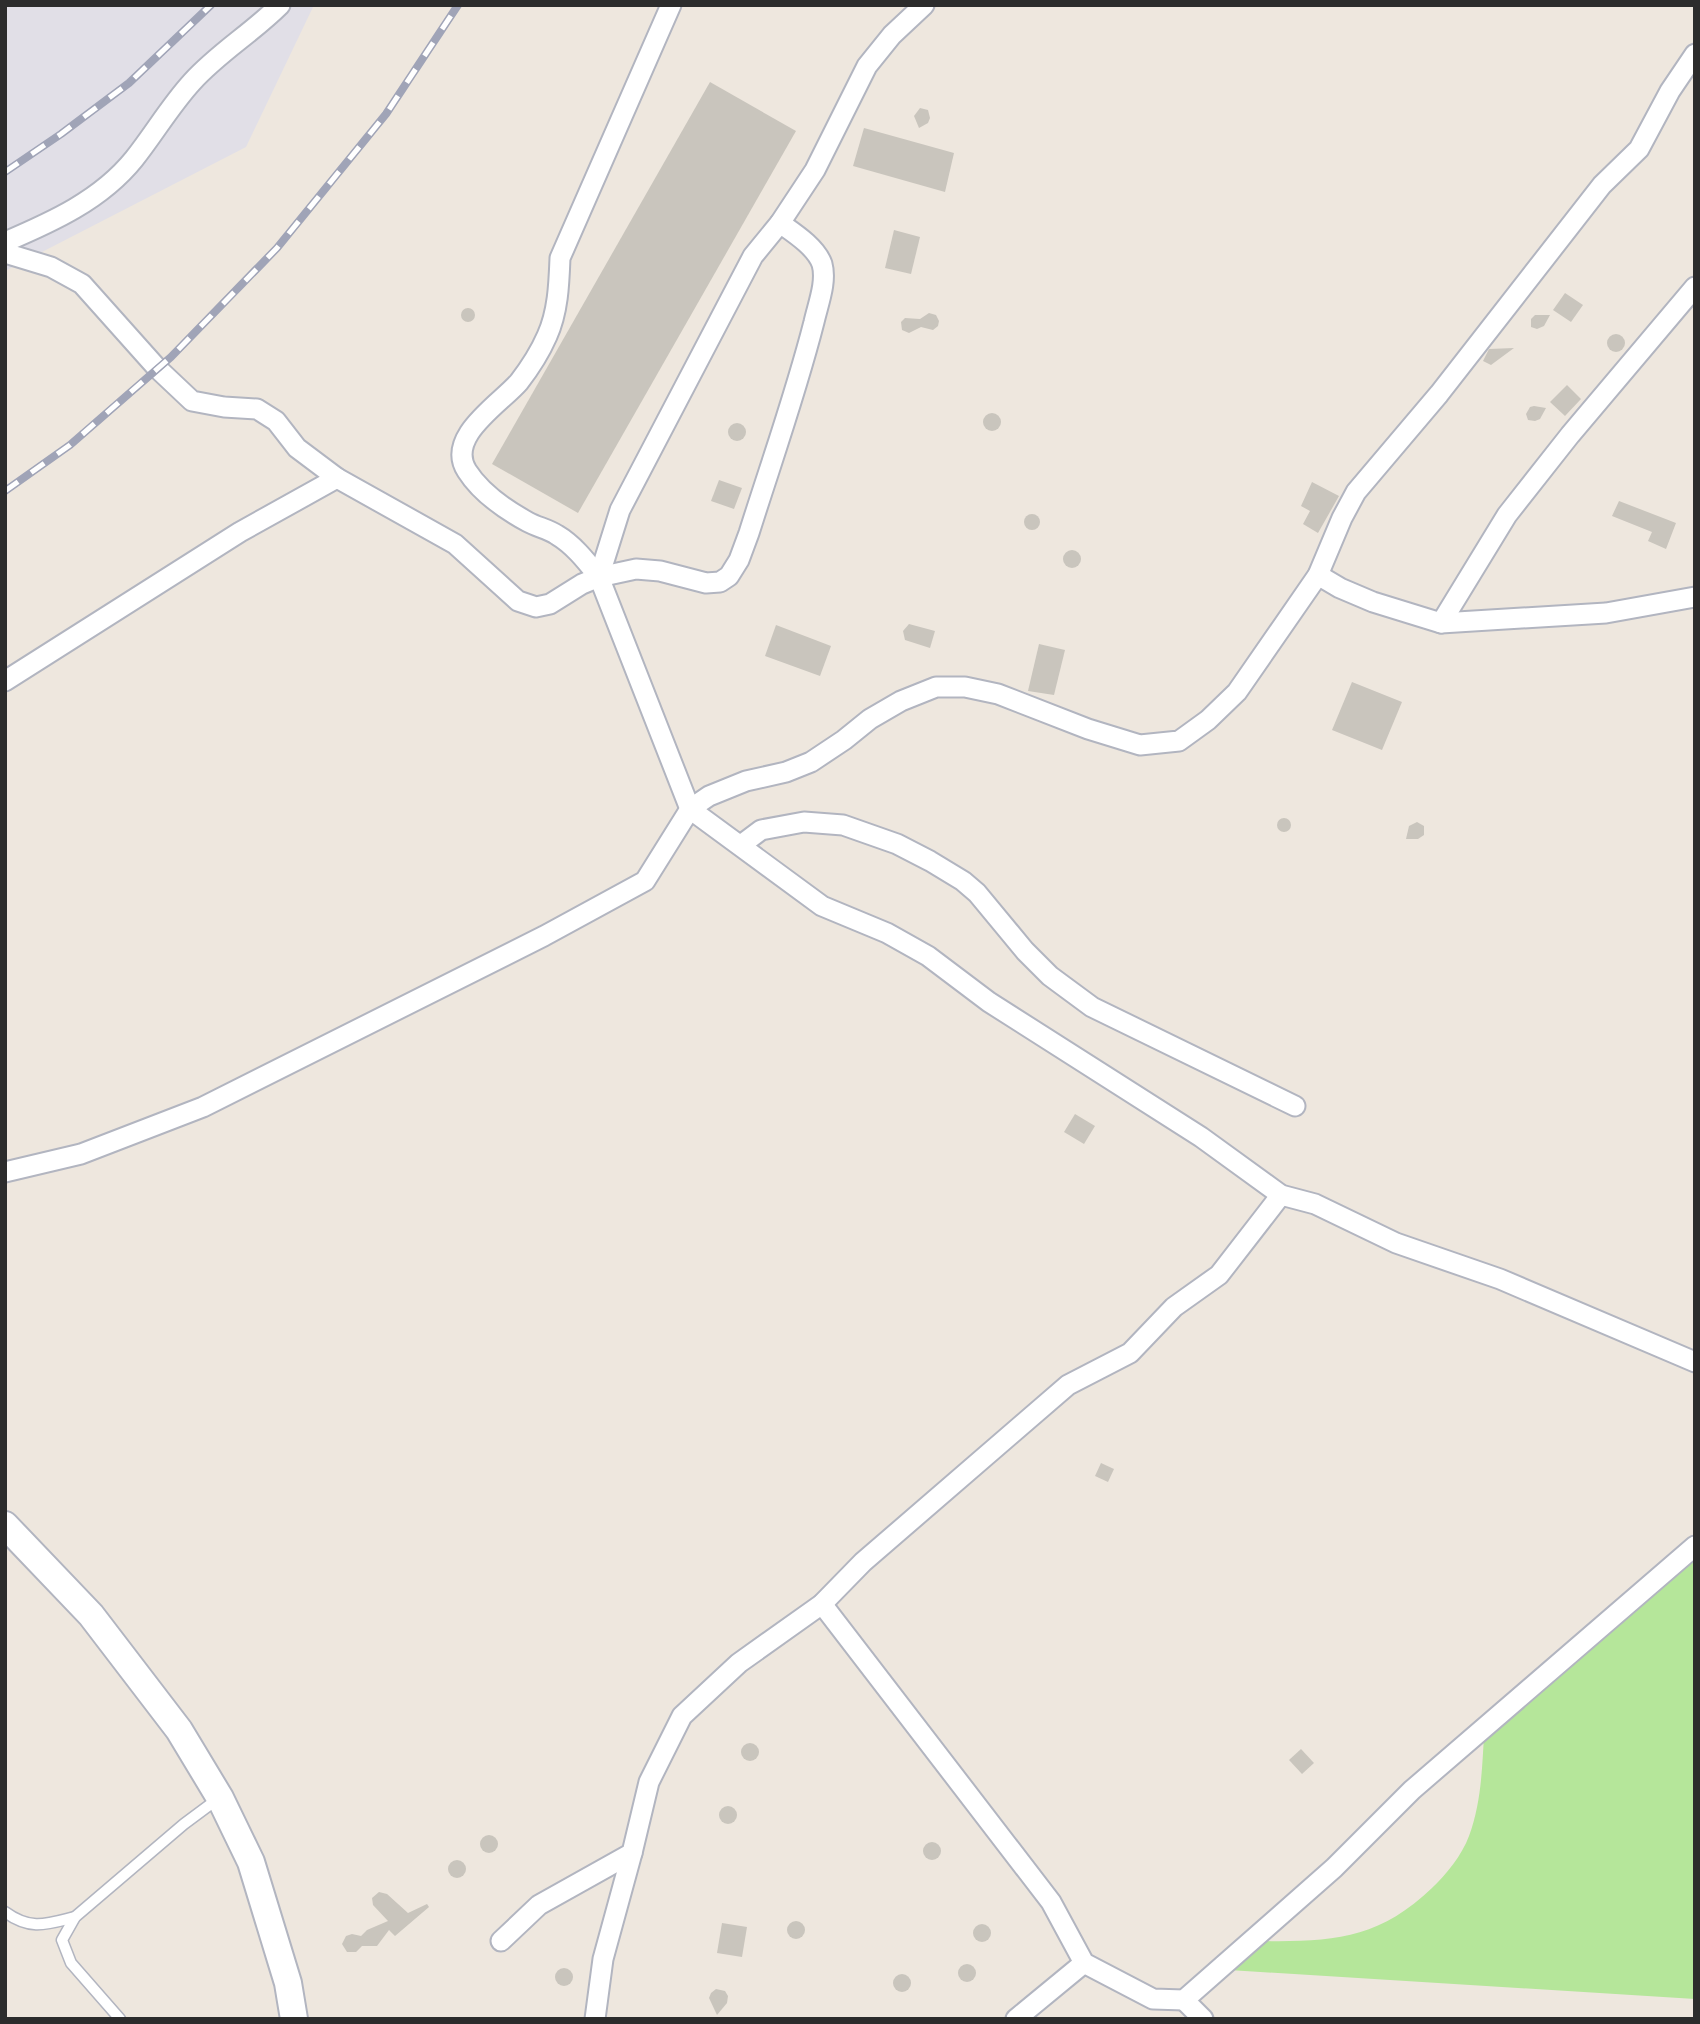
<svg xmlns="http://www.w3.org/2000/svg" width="1700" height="2024" font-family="Poppins,sans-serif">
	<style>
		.industrial { fill: #e1dfe7 }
		.green { fill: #b5e69a }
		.building { fill: #c9c5bd }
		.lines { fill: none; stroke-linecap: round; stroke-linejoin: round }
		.service-casing { stroke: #b2b5c0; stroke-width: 13 }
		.minor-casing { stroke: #b2b5c0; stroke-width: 23 }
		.secondary-casing { stroke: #b2b5c0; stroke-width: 30 }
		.service { stroke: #fff; stroke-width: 10 }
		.minor { stroke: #fff; stroke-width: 19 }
		.secondary { stroke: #fff; stroke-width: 26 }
		.rail-casing { stroke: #a0a4b7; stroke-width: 8 }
		.rail { stroke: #fff; stroke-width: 5; stroke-dasharray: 16; stroke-linecap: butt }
	</style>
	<rect width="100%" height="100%" fill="#eee7de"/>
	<polygon class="industrial" points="5,5 314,5 246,147 5,271"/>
	<path class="green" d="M1695,1555V1999L1229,1970L1259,1941C1330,1942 1378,1940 1432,1888C1446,1875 1462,1855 1469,1836C1481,1804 1482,1770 1484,1736Z"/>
	<g class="building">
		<polygon points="710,82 796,131 578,513 492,464"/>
		<polygon points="920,108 928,110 930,118 928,123 919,128 914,116"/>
		<polygon points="864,128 954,153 945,192 853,166"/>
		<polygon points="894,230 920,237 911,274 885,268"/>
		<polygon points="1565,293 1583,305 1571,322 1553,310"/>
		<circle cx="468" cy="315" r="7"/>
		<polygon points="929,313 936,315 939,321 938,326 933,330 921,327 909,333 902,330 901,322 905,318 920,319"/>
		<polygon points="1535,315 1550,315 1544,326 1537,329 1531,327 1531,319"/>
		<circle cx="1616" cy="343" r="9"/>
		<polygon points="1514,348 1491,365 1483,361 1489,349"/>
		<polygon points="1567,385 1581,399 1565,416 1550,402"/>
		<polygon points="1534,406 1546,408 1540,419 1535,421 1528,420 1526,414 1530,407"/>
		<circle cx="992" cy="422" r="9"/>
		<circle cx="737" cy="432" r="9"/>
		<polygon points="719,480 742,488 734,509 711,501"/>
		<polygon points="1312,482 1339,496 1318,533 1303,524 1310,511 1301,506"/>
		<polygon points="1619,501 1676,523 1666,549 1648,541 1652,532 1612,516"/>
		<circle cx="1032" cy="522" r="8"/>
		<circle cx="1072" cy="559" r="9"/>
		<polygon points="909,624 935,631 930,648 905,640 903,631"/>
		<polygon points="776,625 831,646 820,676 765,656"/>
		<polygon points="1039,644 1065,650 1054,695 1028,691"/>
		<polygon points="1352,682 1402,702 1382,750 1332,730"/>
		<circle cx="1284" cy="825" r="7"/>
		<polygon points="1417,822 1424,826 1424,835 1418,839 1406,839 1409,826"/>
		<polygon points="1075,1114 1095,1126 1084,1144 1064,1132"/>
		<polygon points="1101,1463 1114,1469 1108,1482 1095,1476"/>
		<circle cx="750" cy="1752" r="9"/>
		<polygon points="1301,1749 1314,1763 1302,1774 1289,1760"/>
		<circle cx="728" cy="1815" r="9"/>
		<circle cx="489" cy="1844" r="9"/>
		<circle cx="932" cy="1851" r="9"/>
		<circle cx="457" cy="1869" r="9"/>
		<polygon points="379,1892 387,1894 408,1913 427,1904 429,1907 395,1936 389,1930 377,1946 362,1946 356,1952 347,1952 342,1944 346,1936 352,1934 361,1936 367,1930 388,1921 373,1905 372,1898"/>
		<circle cx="796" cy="1930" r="9"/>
		<polygon points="722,1923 747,1927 742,1957 717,1953"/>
		<circle cx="982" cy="1933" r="9"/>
		<circle cx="967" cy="1973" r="9"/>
		<circle cx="564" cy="1977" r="9"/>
		<circle cx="902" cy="1983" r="9"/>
		<polygon points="716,1989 725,1991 728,1996 727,2003 717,2015 709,1998 711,1993"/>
	</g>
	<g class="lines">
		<defs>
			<g id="service">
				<path d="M5,1912C31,1931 47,1924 75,1917"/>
				<polyline points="120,2019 71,1963 62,1940 75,1917 184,1824 219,1798"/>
			</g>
			<g id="minor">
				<path d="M671,5L560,258C559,284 558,312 547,336C540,352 529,369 519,382C500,404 445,437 467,471C481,493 506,510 528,522C537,527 548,529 557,535C574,545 587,562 599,577L690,809L822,906L887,933L928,956L989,1002L1201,1137L1281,1195L1315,1204L1396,1243L1500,1279L1695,1362"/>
				<path d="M5,242C52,222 101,200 134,159C154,134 170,106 192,82C218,53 252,33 280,5"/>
				<path d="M5,253L51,267L82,284L157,368L192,401L224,407L257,409L276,421L297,448L337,478L455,544L518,601L536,607L550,604L582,584L599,577L636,569L660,571L706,583L720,582L729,576L739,560L749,533C771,463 796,393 814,322C818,304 827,282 822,264C816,247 794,233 780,223"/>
				<polyline points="1318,575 1340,588 1373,602 1441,623 1606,613 1695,597"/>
				<polyline points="599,577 620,510 753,256 780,223 815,170 867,66 892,35 924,5"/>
				<polyline points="1441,623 1507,515 1570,435 1695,287"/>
				<polyline points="5,681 240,532 337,478"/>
				<polyline points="741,845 761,830 804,822 843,825 897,844 930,861 963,881 977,893 1025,951 1050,976 1092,1007 1295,1106"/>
				<polyline points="5,1172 81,1154 203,1107 544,936 645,881 690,809 709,796 746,781 786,772 811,762 844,740 870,719 901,701 936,687 965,687 998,694 1088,729 1140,745 1179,741 1208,720 1237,692 1318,575 1342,518 1356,492 1439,394 1602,185 1639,149 1670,91 1695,54"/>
				<polyline points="822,1604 1051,1902 1084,1963 1153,1999 1184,2000 1334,1868 1412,1790 1695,1546"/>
				<polyline points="501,1941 539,1905 632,1853 649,1782 682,1716 739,1663 822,1604 863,1562 1068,1385 1130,1353 1174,1307 1219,1275 1281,1195"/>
				<polyline points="1184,2000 1203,2019"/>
				<polyline points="595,2019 603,1959 632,1853"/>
				<polyline points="1016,2019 1084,1963"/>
			</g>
			<polyline id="secondary" points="5,1525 91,1615 179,1730 220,1798 251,1862 288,1983 294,2019"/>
		</defs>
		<use href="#service" class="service-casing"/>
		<use href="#minor" class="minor-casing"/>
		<use href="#secondary" class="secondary-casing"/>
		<use href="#service" class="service"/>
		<use href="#minor" class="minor"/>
		<use href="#secondary" class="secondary"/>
		<defs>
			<g id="rail">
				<polyline points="5,172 61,134 129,83 211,5"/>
				<polyline points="5,491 70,445 171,357 277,248 386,114 458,5"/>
			</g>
		</defs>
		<use href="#rail" class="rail-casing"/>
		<use href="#rail" class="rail"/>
	</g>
	<rect width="1700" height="2024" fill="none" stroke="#2c2c2c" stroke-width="14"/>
</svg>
